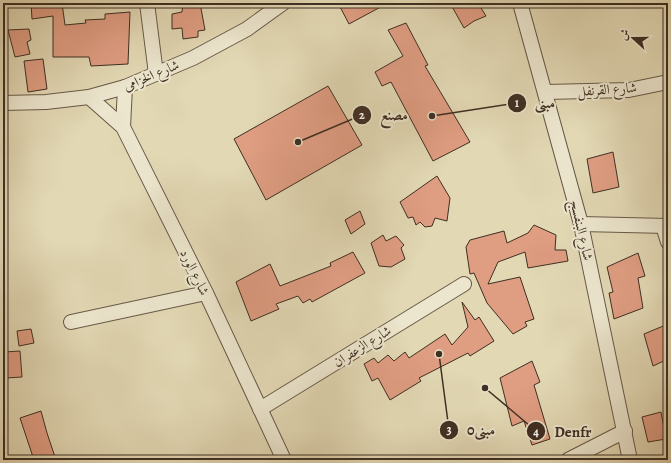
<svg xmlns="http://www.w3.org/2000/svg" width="671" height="463" font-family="Alegreya,Amiri,serif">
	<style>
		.building { fill: #df9d82; stroke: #3f2f23 }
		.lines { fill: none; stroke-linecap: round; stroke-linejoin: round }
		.minor-casing { stroke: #685947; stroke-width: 16 }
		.minor { stroke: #ece6ce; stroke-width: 14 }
		.labels { text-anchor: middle; stroke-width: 4; stroke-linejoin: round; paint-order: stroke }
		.street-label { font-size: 14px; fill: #3f2f23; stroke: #ece6ce }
		.leader { fill: none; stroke: #3f2f23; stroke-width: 1.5 }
		.callout-dot { fill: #3f2f23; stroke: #ece6ce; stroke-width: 1.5 }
		.mark-label { font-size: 12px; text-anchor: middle; font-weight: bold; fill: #fff }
		.callout-label { font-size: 15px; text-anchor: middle; font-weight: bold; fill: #3f2f23; stroke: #ece6ce; stroke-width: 4; stroke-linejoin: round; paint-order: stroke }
	</style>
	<rect width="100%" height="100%" fill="#e2d8b4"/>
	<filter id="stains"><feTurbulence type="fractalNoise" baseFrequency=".005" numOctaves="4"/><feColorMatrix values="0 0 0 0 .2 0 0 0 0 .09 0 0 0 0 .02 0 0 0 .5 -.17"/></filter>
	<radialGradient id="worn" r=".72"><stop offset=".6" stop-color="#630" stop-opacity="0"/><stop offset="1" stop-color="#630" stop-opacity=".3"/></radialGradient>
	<g class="building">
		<polygon points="31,3 62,3 65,25 86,23 85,20 105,19 105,14 130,12 128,64 91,66 89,57 53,57 53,16 32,19"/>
		<polygon points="183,3 200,3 205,30 198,31 198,37 183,39 182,28 172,29 172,14 182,12"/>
		<polygon points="338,3 388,3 349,24"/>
		<polygon points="450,3 478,3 486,16 474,21 464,28"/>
		<polygon points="406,23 428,65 425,66 470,142 433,161 391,82 382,86 375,72 403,56 388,30"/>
		<polygon points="29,29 31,40 27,42 30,54 15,57 8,30"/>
		<polygon points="43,59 47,89 28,92 24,61"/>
		<polygon points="328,86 362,145 266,200 234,139"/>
		<polygon points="613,152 619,187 593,193 587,159"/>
		<polygon points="437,176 450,198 447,221 435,218 432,226 425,227 420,222 416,225 413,217 408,218 400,202"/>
		<polygon points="360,211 365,224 351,234 345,220"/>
		<polygon points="534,225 556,235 555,250 566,250 568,261 528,268 525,252 498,262 488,284 520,277 534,319 525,322 527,326 513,334 487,303 474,273 470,274 466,247 470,240 504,231 507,243 528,233"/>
		<polygon points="383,235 386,241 396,236 404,245 401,248 405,259 391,267 379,266 371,243"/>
		<polygon points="353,252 365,273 312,302 310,299 303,303 298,296 276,304 279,309 251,321 236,282 270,264 280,286 331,266 330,263"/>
		<polygon points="638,253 645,276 638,278 643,308 614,319 609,293 613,292 607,267"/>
		<polygon points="462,302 475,320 479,317 494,341 470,356 468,353 419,378 421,381 390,400 378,378 372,381 364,364 374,358 378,363 388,355 394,361 405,352 409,358 445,334 452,345 468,327"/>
		<polygon points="668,324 668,359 653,366 644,334"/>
		<polygon points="31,329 34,343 19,346 17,331"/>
		<polygon points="20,351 22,377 6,378 4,352"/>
		<polygon points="532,361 540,382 534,385 550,439 532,445 524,421 512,426 500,378"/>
		<polygon points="41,411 47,433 56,460 34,460 20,418"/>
		<polygon points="661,412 666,439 648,442 642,417"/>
	</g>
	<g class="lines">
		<defs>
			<g id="minor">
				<polyline points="147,3 156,74"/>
				<polyline points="520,3 581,224 630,460"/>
				<polyline points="546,92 629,90 668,82"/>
				<polyline points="89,97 123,127 206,293 284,460"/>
				<polyline points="3,103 46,102 89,97 125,87 193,58 247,29 283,3"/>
				<polyline points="123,127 125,87"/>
				<polyline points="581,224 668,226"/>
				<polyline points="663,226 668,242"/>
				<polyline points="71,322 206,293"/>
				<polyline points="260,409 464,284"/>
				<polyline points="568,460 625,431"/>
			</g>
		</defs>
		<use href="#minor" class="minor-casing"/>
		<use href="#minor" class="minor"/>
	</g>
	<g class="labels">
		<g class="street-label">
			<text transform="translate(151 75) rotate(-23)" y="5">شارع الخزامى</text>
			<text transform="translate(607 89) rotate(-4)" y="5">شارع القرنفل</text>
			<text transform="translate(582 230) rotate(77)" y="5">شارع البنفسج</text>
			<text transform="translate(195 272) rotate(64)" y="5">شارع الورد</text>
			<text transform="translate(362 346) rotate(-32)" y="5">شارع الزعفران</text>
		</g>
	</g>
	<path class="leader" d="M432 116L517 103M298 142L362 115M439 354L449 430M485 388L536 431"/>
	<g class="callout-dot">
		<circle cx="432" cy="116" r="4"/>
		<circle cx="298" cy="142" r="4"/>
		<circle cx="439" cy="354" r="4"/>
		<circle cx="485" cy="388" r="4"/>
		<circle cx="517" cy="103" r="10"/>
		<circle cx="362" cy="115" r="10"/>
		<circle cx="449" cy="430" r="10"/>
		<circle cx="536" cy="431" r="10"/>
	</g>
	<g class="mark-label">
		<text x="517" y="107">1</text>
		<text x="362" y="119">2</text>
		<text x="449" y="434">3</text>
		<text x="536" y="436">4</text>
	</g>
	<g class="callout-label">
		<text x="545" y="108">مبنى</text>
		<text x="394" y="120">مصنع</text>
		<text x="481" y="435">مبنى0</text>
		<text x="573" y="437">Denfr</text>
	</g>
	<rect width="671" height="463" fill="none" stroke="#e2d8b4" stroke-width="16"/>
	<rect x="4" y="4" width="663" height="455" fill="none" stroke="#3f2f23" stroke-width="2"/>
	<rect x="8" y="8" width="655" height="447" fill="none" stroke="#3f2f23"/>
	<g transform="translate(633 38) rotate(291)" stroke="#ece6ce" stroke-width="3" paint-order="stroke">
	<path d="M0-3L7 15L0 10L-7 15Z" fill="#3f2f23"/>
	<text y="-6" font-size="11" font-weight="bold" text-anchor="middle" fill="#3f2f23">ش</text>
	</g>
	<rect width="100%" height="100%" filter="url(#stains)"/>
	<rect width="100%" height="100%" fill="url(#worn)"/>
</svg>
